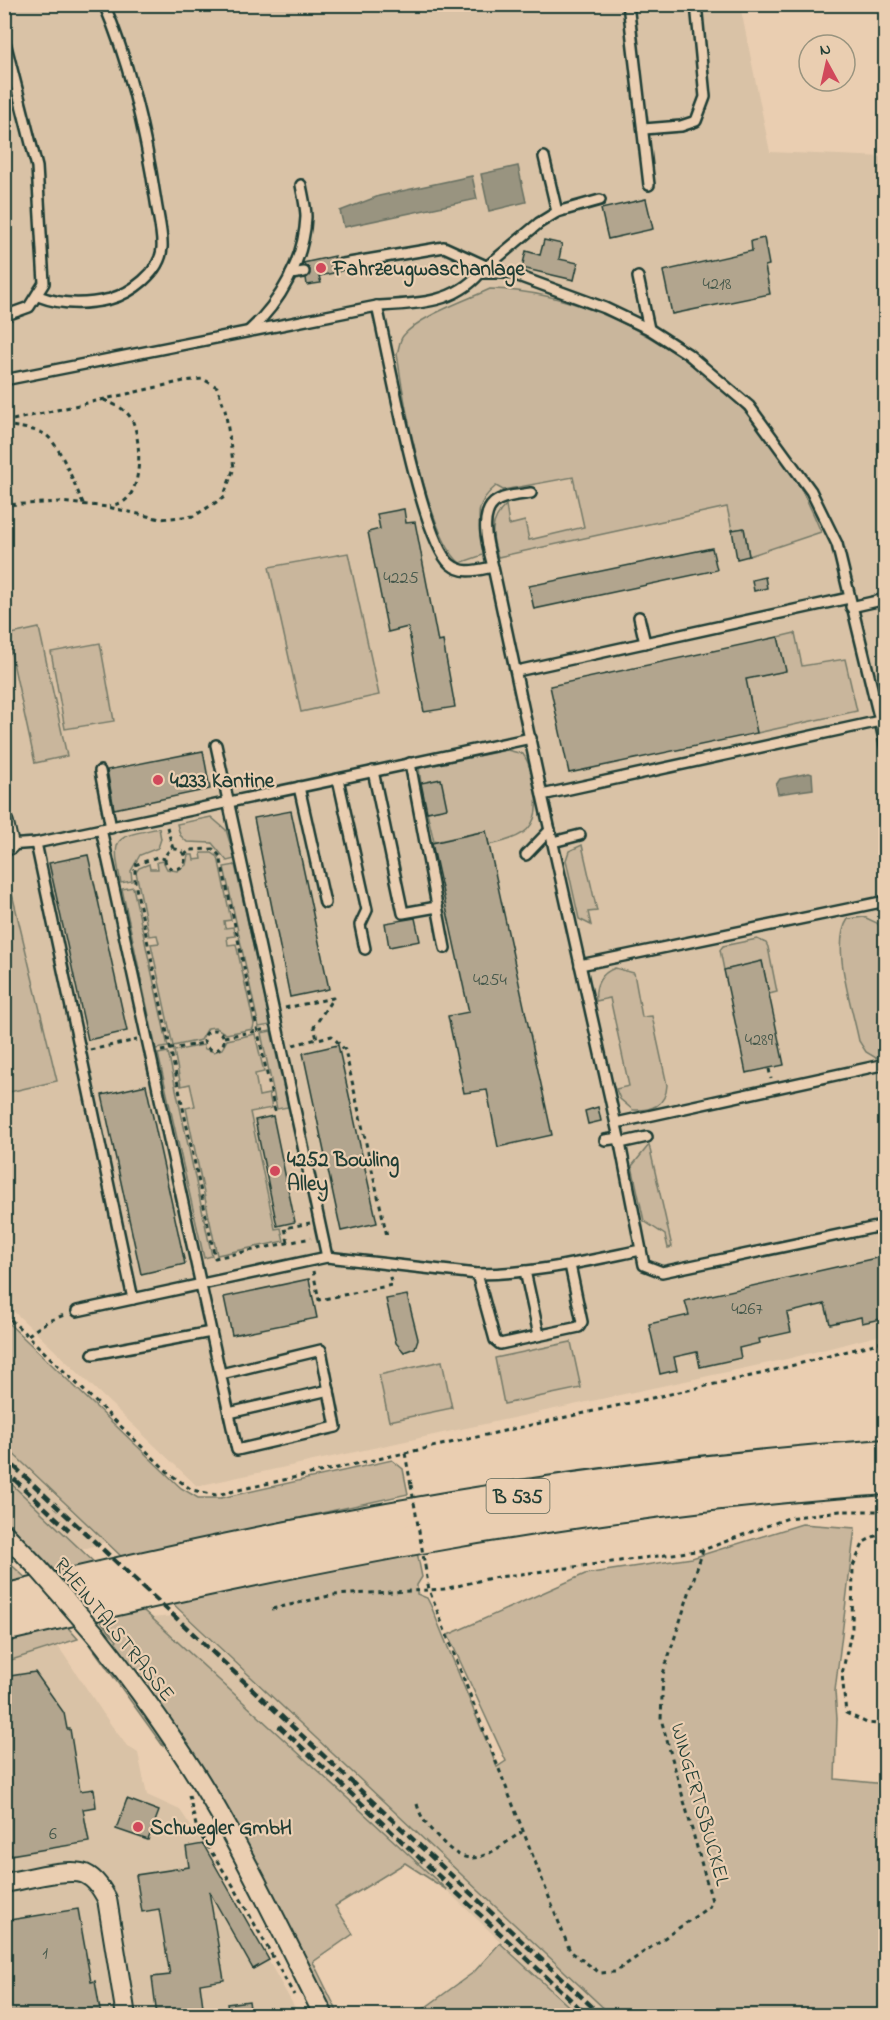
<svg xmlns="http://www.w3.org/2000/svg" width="890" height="2020" font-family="'Indie Flower',sans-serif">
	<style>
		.built { fill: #d9c2a6 }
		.green { fill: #c9b69c; stroke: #747a68; stroke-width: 1.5 }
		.water { fill: #999480; stroke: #687162; stroke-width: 1.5 }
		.building { fill: #b2a58e; stroke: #1f3d34; stroke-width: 1.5 }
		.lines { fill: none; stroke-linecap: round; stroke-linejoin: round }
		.service-casing { stroke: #1f3d34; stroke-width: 14 }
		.minor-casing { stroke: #1f3d34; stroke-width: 22 }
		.trunk-casing { stroke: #1f3d34; stroke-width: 34 }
		.path { stroke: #1f3d34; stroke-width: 3; stroke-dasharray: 4.5 4.5; stroke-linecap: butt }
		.service { stroke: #eaceb1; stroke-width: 9 }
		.minor { stroke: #eaceb1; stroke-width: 18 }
		.trunk { stroke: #eaceb1; stroke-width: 30 }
		.rail { stroke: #1f3d34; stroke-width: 4.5; stroke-dasharray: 9 4.5; stroke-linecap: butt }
		.minor-bridge-casing { stroke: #1f3d34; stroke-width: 22; stroke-linecap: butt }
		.path-bridge { stroke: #1f3d34; stroke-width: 3; stroke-dasharray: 4.5 4.5; stroke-linecap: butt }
		.minor-bridge { stroke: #eaceb1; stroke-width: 18 }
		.poi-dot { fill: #d1495b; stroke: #eaceb1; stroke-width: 2 }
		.labels { text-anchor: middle; stroke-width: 4.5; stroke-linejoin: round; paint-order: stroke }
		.number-label { font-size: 18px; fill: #44574a }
		.shield { fill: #eaceb1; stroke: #5c685a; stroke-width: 1.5 }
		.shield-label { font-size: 20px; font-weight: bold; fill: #1f3d34 }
		.poi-label { font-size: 21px; font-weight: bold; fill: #1f3d34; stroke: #eaceb1; text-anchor: start }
		.street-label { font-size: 21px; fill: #1f3d34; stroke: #eaceb1 }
	</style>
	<rect width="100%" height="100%" fill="#eaceb1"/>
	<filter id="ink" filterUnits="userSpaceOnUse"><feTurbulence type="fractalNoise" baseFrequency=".0167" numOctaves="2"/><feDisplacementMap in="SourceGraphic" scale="12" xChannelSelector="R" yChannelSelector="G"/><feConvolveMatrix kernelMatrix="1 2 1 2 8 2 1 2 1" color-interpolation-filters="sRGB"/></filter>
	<g filter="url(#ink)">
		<g class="built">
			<polygon points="4,5 740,5 770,152 885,157 885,1334 787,1359 197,1486 5,1303"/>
			<polygon points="4,1446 64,1504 105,1542 81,1550 5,1477"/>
			<polygon points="183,1615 461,1875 611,2015 578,2015 402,1848 152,1618"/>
			<polygon points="58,1646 109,1722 127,1746 138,1753 147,1795 180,1810 203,1844 299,2015 5,2015 4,1662"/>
		</g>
		<g class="green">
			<path d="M490,289C587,291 688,349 753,420C782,453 805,492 821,532L749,556L744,528L732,530L727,507L498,557C491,536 489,521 506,505L509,525L525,521L529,540L584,527L573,477L503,490L496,486C468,509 483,524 483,555L460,563C428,537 403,398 397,354C399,349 399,341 403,336C419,316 467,300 490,289Z"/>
			<polygon points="348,553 379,695 301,712 269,567"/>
			<polygon points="39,628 67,756 35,763 7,635"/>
			<polygon points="795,633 802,666 845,659 857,711 757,733 750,699 574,716 785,671 778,637"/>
			<polygon points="100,643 114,721 65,729 51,652"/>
			<path d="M507,750L523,754C531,765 532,776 535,790C542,829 523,838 489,845L486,831L434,842L427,812L446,808L421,783L419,768Z"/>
			<polygon points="211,817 226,830 235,859 227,861 212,843 187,842 180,835 177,824"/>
			<path d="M159,828L161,839L158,848L140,855L131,871L132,881L121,883C111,835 114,838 159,828Z"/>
			<polygon points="582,845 597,911 588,912 591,925 579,919 566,860 569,851"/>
			<polygon points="201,853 212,853 218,857 231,920 224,921 225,928 233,927 235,936 227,937 228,945 236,944 254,1024 253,1029 226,1034 215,1027 208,1028 201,1040 173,1046 151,944 159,943 157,935 149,936 136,872 139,868 149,864 150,869 158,869 157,862 163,861 167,869 177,871 186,865 188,855 193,855 194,860 202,859"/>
			<polygon points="235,865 271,1025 259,1027 224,867"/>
			<polygon points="8,877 57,1081 5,1093 4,878"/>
			<polygon points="133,887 168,1047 156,1049 122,889"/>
			<path d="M864,917L877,923L885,933V1055L876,1058L866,1052L859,1041C853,1009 830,945 848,919Z"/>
			<polygon points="757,939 766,943 768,947 777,992 769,994 762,962 724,970 720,950 723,946"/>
			<path d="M615,968L634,973L642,1017L652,1016L667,1085C666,1106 651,1111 633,1110L620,1099L616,1089L629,1086L610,998L596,1001C594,985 601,973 615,968Z"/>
			<polygon points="271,1031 288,1107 277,1109 261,1033"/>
			<polygon points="255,1034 264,1072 255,1074 259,1096 269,1094 272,1108 250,1112 275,1229 281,1228 284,1241 217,1255 186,1108 195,1106 190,1084 181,1086 174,1051 203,1045 205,1049 214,1052 222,1049 227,1040"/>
			<polygon points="168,1052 212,1256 204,1258 158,1054"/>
			<polygon points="649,1145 672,1247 668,1248 665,1235 644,1221 632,1166"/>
			<polygon points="5,1320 181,1488 198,1498 221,1498 392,1460 403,1469 408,1494 122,1557 5,1446"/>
			<polygon points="571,1342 581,1388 504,1404 495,1358"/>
			<polygon points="442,1361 452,1408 389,1421 379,1375"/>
			<polygon points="4,1477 96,1564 57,1573 5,1521"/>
			<polygon points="802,1524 855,1528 835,1691 837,1719 835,1779 885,1784 885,2015 611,2015 169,1600 142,1609 447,1890 405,1863 335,1906 353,1934 313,1962 339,2015 335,2015 302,1953 114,1644 117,1641 94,1613 416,1547 422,1577 417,1585 417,1594 427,1598 431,1606 497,1767 506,1761 448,1635 585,1574 692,1558"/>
			<polygon points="4,1558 31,1583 5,1590"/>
			<polygon points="64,1623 78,1639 5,1662 5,1639"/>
			<polygon points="81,1628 164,1739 163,1746 79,1629"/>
			<polygon points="500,1943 578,2015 415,2015 474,1972"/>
		</g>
		<g class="water">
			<polygon points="518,166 526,202 489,211 481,174"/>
			<polygon points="472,176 477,199 344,227 340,211 379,196"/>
			<polygon points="809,773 812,774 813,789 778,794 776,785 780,779"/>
		</g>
		<g class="building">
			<polygon points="646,199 653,229 608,239 601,209"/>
			<polygon points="764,238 769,265 765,266 770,294 672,314 663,271 752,251 751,241"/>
			<polygon points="544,240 562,244 559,259 578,263 574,280 522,268 526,251 540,255"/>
			<polygon points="335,256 331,267 338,272 319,276 321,283 307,285 306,278 310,270 303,263"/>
			<polygon points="404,509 406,523 415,522 438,642 443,641 455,707 424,712 408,627 388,632 368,532 380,529 377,514"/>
			<polygon points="744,528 749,556 737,559 732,530"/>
			<polygon points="712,548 717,570 534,609 529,586"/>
			<polygon points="765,577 767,588 754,591 752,580"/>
			<polygon points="778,637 786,671 746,679 757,733 569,773 550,686"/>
			<polygon points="203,751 210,789 114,809 107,770"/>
			<polygon points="441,779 447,808 427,812 421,783"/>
			<polygon points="291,811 329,989 290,997 254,818"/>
			<polygon points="486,831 552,1135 498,1147 487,1090 464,1093 448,1016 469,1012 432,843"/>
			<polygon points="88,855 127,1031 88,1040 49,863"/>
			<polygon points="415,918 420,941 389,947 385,923"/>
			<polygon points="762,961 784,1065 746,1073 724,970"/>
			<polygon points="338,1045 377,1223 341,1231 303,1053"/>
			<polygon points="146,1085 185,1264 141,1274 102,1095"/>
			<polygon points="598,1107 601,1121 588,1124 585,1111"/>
			<polygon points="273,1116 295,1222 277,1226 255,1120"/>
			<polygon points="885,1256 885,1318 862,1323 861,1317 830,1324 825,1304 787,1313 791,1332 759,1339 760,1343 739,1348 741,1358 700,1367 697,1352 674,1357 677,1370 660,1374 649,1324 689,1315 685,1301"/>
			<polygon points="309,1279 317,1318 232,1335 224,1297"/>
			<polygon points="407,1295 418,1339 415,1348 404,1352 396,1343 386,1299"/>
			<polygon points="35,1672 64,1713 67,1729 70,1729 80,1791 94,1789 96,1807 83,1809 89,1842 4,1856 4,1677"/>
			<polygon points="127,1799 159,1811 148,1840 116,1829"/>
			<polygon points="203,1844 269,1960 253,1969 209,1891 224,1980 200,1984 204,2014 157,2016 152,1977 170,1975 159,1909 142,1912 136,1875 189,1867 186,1847"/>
			<polygon points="78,1909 91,1982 95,1981 101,2016 4,2016 4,1921"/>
			<polygon points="249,2001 251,2016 229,2016 227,2004"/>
		</g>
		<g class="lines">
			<defs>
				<g id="service">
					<polyline points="628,4 649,185"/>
					<polyline points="4,38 37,167 44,283 29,307 4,316"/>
					<polyline points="644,129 681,126 696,121 705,97 696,4"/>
					<polyline points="544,157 557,212"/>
					<polyline points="337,265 444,247 486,266"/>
					<polyline points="484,269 539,223 557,212 600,200"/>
					<polyline points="291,274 304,272"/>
					<polyline points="638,277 649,329"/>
					<path d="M38,296C61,305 86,305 110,299C131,293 160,273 162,248C163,234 158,216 156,202C146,136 131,66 104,4"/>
					<path d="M377,306C388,353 421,539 450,564C463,575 477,570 493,567L542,795"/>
					<path d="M249,331C280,303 304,260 306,217C306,207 303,196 301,185"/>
					<path d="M4,380L377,306C415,304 454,304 480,273H510L605,308L649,329L688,354L749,406L811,491L837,544L880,721L542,795L619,1138L641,1250C587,1261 533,1274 477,1274L327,1257L77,1311"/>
					<path d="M493,567C489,550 478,517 494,503C503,495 520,495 531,493"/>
					<polyline points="851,607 886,599"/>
					<polyline points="639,617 645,643"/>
					<polyline points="517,671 849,598"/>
					<polyline points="880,721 886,749"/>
					<polyline points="216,745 327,1257"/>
					<polyline points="410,763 445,948"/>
					<polyline points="100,771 111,828"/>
					<polyline points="373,771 403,913 437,907"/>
					<polyline points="338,779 367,910 360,925 365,949"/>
					<polyline points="299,787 325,903"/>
					<polyline points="101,829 237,1450 336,1427 321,1350 221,1374"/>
					<polyline points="553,842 580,835"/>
					<polyline points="36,843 133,1299"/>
					<polyline points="8,845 36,843 531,738"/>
					<polyline points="526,855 550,830"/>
					<polyline points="580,965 886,901"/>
					<polyline points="616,1123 886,1064"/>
					<polyline points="605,1140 619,1138"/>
					<polyline points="620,1143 647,1137"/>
					<polyline points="641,1250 644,1265 662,1272 886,1225"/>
					<polyline points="525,1271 539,1335"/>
					<polyline points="477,1274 495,1340 500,1344 579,1327 582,1322 570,1265"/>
					<polyline points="93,1354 211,1332"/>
					<polyline points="229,1413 329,1390"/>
				</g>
				<g id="minor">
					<polyline points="4,823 9,845"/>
					<polyline points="4,1533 37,1567"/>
					<path d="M97,1636C146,1698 192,1763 230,1832C263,1892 293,1954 324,2016"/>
					<path d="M4,1883C24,1880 67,1867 85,1874C96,1879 102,1890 107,1899L126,2016"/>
				</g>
				<g id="trunk">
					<path d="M4,1600C293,1529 589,1475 886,1455"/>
					<path d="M4,1626C295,1557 587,1499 886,1479"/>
				</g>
			</defs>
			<use href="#service" class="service-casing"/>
			<use href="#minor" class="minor-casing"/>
			<use href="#trunk" class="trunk-casing"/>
			<g class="path">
				<path d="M104,400C116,405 128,410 133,422C141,442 143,490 123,502C119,504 113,505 109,506"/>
				<polyline points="4,422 184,381 203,379 217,387 225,409 234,468 223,498 194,516 160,519 108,507 60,502 4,505"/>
				<path d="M4,425C16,427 36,429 46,435C61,446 75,487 84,505"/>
				<polyline points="167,827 173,849"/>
				<circle cx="175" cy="859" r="10"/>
				<polyline points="184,855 191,850 213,849 220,856 275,1111"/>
				<polyline points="165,859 157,857 135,865 135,883 215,1258 311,1238"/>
				<polyline points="285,1008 333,998 314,1027 317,1039 332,1036 345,1050 387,1236"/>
				<circle cx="214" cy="1040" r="10"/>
				<polyline points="224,1037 268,1029"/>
				<polyline points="293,1045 317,1039"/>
				<polyline points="90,1050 137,1040"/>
				<polyline points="161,1051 204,1043"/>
				<polyline points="769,1069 771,1079"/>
				<polyline points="288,1242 285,1228 310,1223"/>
				<polyline points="313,1271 319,1300 392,1285 389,1274"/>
				<polyline points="4,1313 170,1474 192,1490 216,1495 405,1453 411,1485"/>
				<polyline points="28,1335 48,1321 67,1314"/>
				<polyline points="405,1453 760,1374 886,1341"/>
				<polyline points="886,1536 875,1536 864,1542 853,1566 852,1628 842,1674 846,1713 867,1723 886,1725"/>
				<polyline points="425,1566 429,1590 444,1589 491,1578 703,1550 788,1518 840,1511 886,1511"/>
				<polyline points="272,1609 333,1595 429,1590 570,1951 600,1973 615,1972 709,1907 712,1901 661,1719 663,1674 703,1550"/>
				<polyline points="189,1795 197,1830 234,1887 294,1995"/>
				<path d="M417,1804C421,1819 428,1827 439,1838C471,1875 489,1853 522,1832"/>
			</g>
			<use href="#service" class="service"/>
			<use href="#minor" class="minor"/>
			<use href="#trunk" class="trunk"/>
			<g class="rail">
				<polyline points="4,1457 602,2016"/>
				<polyline points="4,1470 69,1530"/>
				<polyline points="279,1726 588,2016"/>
			</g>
			<defs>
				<polyline id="minor-bridge" points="37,1567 97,1636"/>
			</defs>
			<use href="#minor-bridge" class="minor-bridge-casing"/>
			<polyline class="path-bridge" points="411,1485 425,1566"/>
			<use href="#minor-bridge" class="minor-bridge"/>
		</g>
	</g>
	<g class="poi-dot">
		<circle cx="321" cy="268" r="6"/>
		<circle cx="158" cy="780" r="6"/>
		<circle cx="275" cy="1171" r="6"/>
		<circle cx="138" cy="1827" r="6"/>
	</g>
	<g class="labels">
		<g class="number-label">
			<text x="717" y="289">4218</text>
			<text x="401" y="583">4225</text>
			<text x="490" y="985">4254</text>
			<text x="759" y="1045">4289</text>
			<text x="747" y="1314">4267</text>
			<text x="53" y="1839">6</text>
			<text x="45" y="1958">1</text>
		</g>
		<rect class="shield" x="486.5" y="1479" width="63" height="34" rx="4.5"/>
		<g class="shield-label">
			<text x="518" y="1503">B 535</text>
		</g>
		<g class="poi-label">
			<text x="333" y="275">Fahrzeugwaschanlage</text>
			<text x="170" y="787">4233 Kantine</text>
			<text x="287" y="1166">4252 Bowling<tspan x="287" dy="24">Alley</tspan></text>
			<text x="150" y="1834">Schwegler GmbH</text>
		</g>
		<g class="street-label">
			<text transform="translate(115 1629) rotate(51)" y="7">RHEINTALSTRASSE</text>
			<text transform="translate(701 1804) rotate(74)" y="7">WINGERTSBUCKEL</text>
		</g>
	</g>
	<rect width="890" height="2020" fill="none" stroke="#eaceb1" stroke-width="24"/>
	<rect x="12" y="12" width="866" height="1996" fill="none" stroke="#1f3d34" stroke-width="2" filter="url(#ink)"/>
	<g transform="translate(827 63) rotate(352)"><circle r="28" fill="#eaceb1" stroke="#99947f" stroke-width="1.5"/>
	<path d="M0-4.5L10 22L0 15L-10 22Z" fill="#d1495b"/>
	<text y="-9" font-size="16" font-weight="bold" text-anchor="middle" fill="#1f3d34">N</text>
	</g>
</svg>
